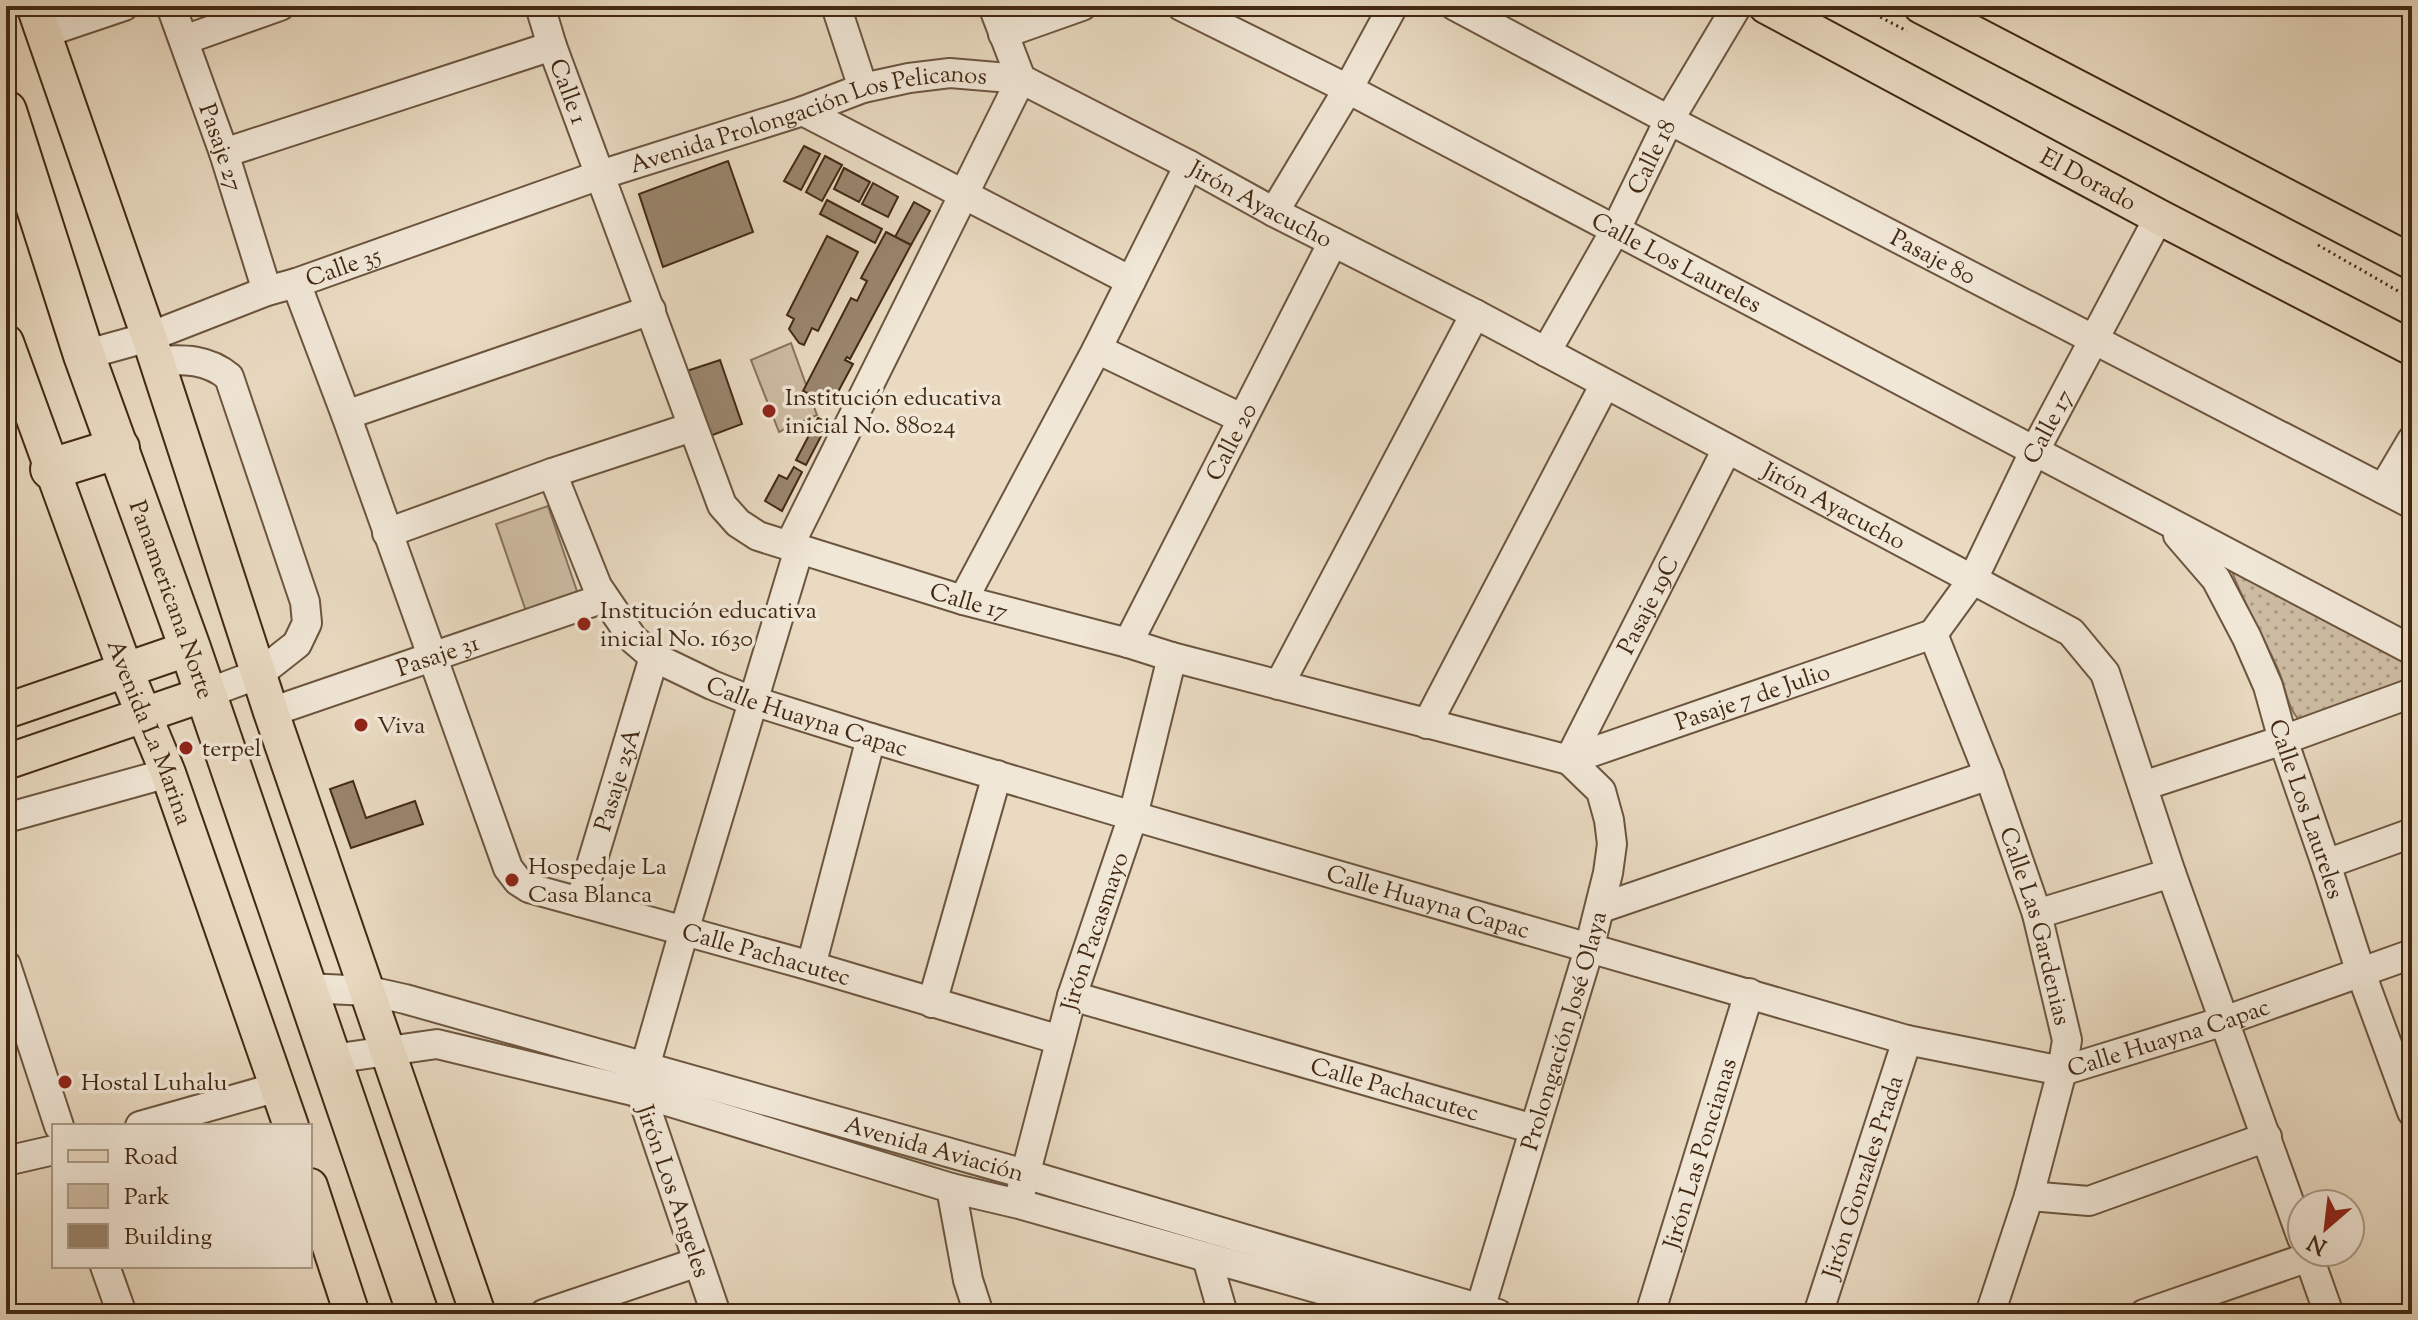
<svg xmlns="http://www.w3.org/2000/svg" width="2418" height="1320" font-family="'Sorts Mill Goudy',serif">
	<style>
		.green { fill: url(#green-dots); stroke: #88725a; stroke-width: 2 }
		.pitch { fill: #cdbca3; stroke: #88725a; stroke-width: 2 }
		.building { fill: #99856d; stroke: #422912; stroke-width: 2 }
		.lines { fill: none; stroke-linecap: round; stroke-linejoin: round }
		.minor-casing { stroke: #6c553e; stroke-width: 32 }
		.major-casing { stroke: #422912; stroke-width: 38 }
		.highway-casing { stroke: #422912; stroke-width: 44 }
		.path { stroke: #422912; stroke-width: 3; stroke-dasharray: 2 4; stroke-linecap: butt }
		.minor { stroke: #f1e7d7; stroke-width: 28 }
		.major { stroke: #e9dac1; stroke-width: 34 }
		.highway { stroke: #e9dac1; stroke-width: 40 }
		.poi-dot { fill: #8f2418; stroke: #f1e7d7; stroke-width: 3 }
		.labels { text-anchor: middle; stroke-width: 7; stroke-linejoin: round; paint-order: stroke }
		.street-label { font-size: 24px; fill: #422912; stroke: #f1e7d7 }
		.poi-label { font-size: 24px; fill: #422912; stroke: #f1e7d7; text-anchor: start }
	</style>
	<defs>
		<pattern id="green-dots" width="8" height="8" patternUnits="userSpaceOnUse" patternTransform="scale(2)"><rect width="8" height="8" fill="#cdbca3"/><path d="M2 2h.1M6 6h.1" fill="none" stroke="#a89983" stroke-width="1.8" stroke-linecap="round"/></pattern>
	</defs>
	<rect width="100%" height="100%" fill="#e9dac1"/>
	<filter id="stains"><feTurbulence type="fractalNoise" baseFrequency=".0025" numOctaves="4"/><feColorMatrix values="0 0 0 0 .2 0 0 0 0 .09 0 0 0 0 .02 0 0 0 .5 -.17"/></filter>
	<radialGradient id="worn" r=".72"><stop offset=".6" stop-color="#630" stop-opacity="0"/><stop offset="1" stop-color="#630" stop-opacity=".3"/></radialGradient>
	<path class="green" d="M2240,568L2412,656V684L2309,718L2298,719C2286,704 2285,684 2277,667C2263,636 2245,606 2233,574Z"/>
	<g class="pitch">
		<polygon points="791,343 817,415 779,432 751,360"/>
		<polygon points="548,506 580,600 528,617 496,524"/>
	</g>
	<g class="building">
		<polygon points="804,146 820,154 801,190 784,181"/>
		<polygon points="825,156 842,165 822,201 806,192"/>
		<polygon points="728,161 753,232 663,267 639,194"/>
		<polygon points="844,168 870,182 859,202 834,189"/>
		<polygon points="873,183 898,197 888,217 862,204"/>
		<polygon points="827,200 882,229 875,243 820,214"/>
		<polygon points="914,202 930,211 911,245 895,237"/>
		<polygon points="886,232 911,245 850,359 847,357 845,360 853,364 831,405 803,391 851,298 857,301 867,281 861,278"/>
		<polygon points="827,236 858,252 818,331 812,328 804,345 799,343 789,329 794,319 787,315"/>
		<polygon points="720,360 742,424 710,436 687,371"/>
		<polygon points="818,418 828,423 806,465 796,460"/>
		<polygon points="794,467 802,472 782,511 765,501 779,475 787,479"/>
		<polygon points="353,781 366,818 415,801 423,824 351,848 330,789"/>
	</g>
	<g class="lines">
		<defs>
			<g id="minor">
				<path id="s1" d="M171,6L224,153L267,291"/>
				<path id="s2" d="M540,6L552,46L722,505L738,523L758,536L963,600L1128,643L1172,657L1569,760"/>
				<polyline points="836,6 863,88"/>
				<path id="s3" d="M1181,6L1348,89L2412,650"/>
				<path id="s4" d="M1455,6L1669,120L2412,504"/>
				<polyline points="44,33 124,6"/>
				<polyline points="1003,34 1082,6"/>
				<polyline points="184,40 280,6"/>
				<polyline points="803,111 1131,281"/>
				<polyline points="224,153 552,46"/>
				<polyline points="1274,212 1348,89 1393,6"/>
				<path id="s5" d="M296,283L346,415L508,868L518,881L529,888L811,966L1060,1040"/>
				<polyline points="1097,349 1241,418"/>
				<path id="s6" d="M1546,352L1616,229L1669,120L1737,6"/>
				<path id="s7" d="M84,355L149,337L267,291L296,283L600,175L803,111L863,88L909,78L950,73L1021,79L1189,165L1274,212L1475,314L2071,632L2105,673L2171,873L2302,1238"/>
				<path d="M157,361C184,359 208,359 229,377L305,602L307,623L297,644L259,674L205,694"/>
				<polyline points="346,415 651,310"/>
				<path id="s8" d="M552,473L597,586L633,639L654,657L712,685L747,699L871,738L1133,816L1907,1040L2062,1071L2224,1021L2412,954"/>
				<polyline points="2383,489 2412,440"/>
				<polyline points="387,533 552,473 692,427"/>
				<path id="s9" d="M2178,535L2216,579L2247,638L2268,686L2283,740L2326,864L2361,973L2412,1112"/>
				<polyline points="789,546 1021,79 993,6"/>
				<polyline points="963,600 1097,349 1189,165"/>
				<path id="s10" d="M1933,634L1989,775L2037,914L2067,1040L2062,1071L2029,1196L1990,1314"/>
				<path id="s11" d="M1933,634L1973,579L2034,452L2159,217"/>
				<path id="s12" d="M1128,643L1333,242"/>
				<polyline points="1279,685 1475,314"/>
				<path id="s13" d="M271,712L604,598"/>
				<polyline points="1427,724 1605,384"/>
				<path id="s14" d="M1569,760L1933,634"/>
				<path id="s15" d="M1569,760L1727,449"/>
				<polyline points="2143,786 2283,740 2412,693"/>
				<polyline points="6,818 168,773"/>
				<polyline points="2326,864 2412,833"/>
				<path id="s16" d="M580,902L654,657"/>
				<polyline points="1601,908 1989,775"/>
				<polyline points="2037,914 2171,873"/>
				<polyline points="6,965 59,1126"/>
				<polyline points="811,966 871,738"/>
				<path id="s17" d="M306,988L369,991L405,999L1025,1174L1498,1314"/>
				<path id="s18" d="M1072,996L1534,1129"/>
				<polyline points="932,1003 997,775"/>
				<polyline points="332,1059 437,1044 641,1093 951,1188 1019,1204 1408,1314"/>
				<polyline points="140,1126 278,1087"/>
				<polyline points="6,1161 54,1150"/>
				<polyline points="951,1188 968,1280 979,1314"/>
				<path id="s19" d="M1021,1191L1072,996L1133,816L1172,657"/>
				<polyline points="2029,1196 2089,1201 2267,1137"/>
				<polyline points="2307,1252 2329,1314"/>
				<polyline points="1207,1258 1223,1314"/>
				<polyline points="105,1266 122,1314"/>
				<polyline points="544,1314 698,1262"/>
				<polyline points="716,1314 641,1093 645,1067 684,931 799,549"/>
				<path id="s20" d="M1482,1314L1480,1309L1589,949L1608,873L1612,844L1609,820L1601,791L1569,760"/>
				<path id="s21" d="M1650,1314L1749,993"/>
				<path id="s22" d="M1818,1314L1907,1040"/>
				<polyline points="2144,1314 2309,1257"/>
			</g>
			<g id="major">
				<polyline points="34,6 149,337 271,712 478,1314"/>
				<path id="s23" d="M1766,6L2159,217L2412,348"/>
				<polyline points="1921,6 2412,262"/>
				<path id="s24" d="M6,342L125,669L168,773L291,1126"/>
				<polyline points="6,711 190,648"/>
				<polyline points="6,762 205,694"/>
				<polyline points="310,1186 352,1314"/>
			</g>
			<g id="highway">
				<path id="s25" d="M6,111L84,355L190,648L418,1314"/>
				<polyline points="51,469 119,448"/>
			</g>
		</defs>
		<use href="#minor" class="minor-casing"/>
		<use href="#major" class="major-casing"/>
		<use href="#highway" class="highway-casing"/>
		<g class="path">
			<polyline points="1859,6 1907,31"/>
			<polyline points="2318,245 2412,299"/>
			<polyline points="6,293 14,315"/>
		</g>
		<use href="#minor" class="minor"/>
		<use href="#major" class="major"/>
		<use href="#highway" class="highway"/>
	</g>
	<g class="poi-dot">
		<circle cx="769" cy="411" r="8"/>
		<circle cx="584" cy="624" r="8"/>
		<circle cx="361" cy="725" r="8"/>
		<circle cx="186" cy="748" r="8"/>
		<circle cx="512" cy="880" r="8"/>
		<circle cx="65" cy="1082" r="8"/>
	</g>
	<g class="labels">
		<g class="street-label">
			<text dy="8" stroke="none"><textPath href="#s2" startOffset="90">Calle 1</textPath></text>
			<text dy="8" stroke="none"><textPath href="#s7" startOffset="764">Avenida Prolongación Los Pelicanos</textPath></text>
			<text dy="8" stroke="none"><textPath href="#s1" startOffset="150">Pasaje 27</textPath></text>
			<text dy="8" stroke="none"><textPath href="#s6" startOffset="222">Calle 18</textPath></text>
			<text dy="8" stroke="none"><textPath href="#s23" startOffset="366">El Dorado</textPath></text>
			<text dy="8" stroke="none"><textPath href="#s7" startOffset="1254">Jirón Ayacucho</textPath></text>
			<text dy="8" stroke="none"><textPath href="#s4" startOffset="540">Pasaje 80</textPath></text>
			<text dy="8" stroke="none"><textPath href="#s3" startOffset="558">Calle Los Laureles</textPath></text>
			<text dy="8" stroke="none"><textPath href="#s7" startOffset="274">Calle 35</textPath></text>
			<text dy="8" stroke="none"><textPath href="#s11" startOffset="238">Calle 17</textPath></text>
			<text dy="8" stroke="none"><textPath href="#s12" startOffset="226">Calle 20</textPath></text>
			<text dy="8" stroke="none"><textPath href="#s7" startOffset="1902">Jirón Ayacucho</textPath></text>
			<text dy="8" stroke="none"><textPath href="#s25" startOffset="516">Panamericana Norte</textPath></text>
			<text dy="8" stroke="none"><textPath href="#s2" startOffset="800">Calle 17</textPath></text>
			<text dy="8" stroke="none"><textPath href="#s15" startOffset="174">Pasaje 19C</textPath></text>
			<text dy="8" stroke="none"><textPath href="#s13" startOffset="176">Pasaje 31</textPath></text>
			<text dy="8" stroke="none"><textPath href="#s14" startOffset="194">Pasaje 7 de Julio</textPath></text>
			<text dy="8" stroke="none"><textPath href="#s8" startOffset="378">Calle Huayna Capac</textPath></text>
			<text dy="8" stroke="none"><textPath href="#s24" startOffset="416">Avenida La Marina</textPath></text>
			<text dy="8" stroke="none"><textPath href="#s16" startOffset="128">Pasaje 25A</textPath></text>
			<text dy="8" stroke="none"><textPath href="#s9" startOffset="306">Calle Los Laureles</textPath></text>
			<text dy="8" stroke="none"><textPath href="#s8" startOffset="1026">Calle Huayna Capac</textPath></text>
			<text dy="8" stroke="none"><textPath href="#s10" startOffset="310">Calle Las Gardenias</textPath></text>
			<text dy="8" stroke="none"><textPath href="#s19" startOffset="270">Jirón Pacasmayo</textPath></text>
			<text dy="8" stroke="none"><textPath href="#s5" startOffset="898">Calle Pachacutec</textPath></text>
			<text dy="8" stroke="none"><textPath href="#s20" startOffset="296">Prolongación José Olaya</textPath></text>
			<text dy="8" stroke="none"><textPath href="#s8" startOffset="1794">Calle Huayna Capac</textPath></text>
			<text dy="8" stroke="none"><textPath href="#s18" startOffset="336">Calle Pachacutec</textPath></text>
			<text dy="8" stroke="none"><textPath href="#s17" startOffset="650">Avenida Aviación</textPath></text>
			<text dy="8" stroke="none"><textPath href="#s21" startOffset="168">Jirón Las Poncianas</textPath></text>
			<text dy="8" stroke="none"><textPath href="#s22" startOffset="144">Jirón Gonzales Prada</textPath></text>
			<text transform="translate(674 1191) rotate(71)" y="8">Jirón Los Angeles</text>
		</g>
		<g class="poi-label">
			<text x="785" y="405">Institución educativa<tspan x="785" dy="28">inicial No. 88024</tspan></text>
			<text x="600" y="618">Institución educativa<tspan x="600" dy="28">inicial No. 1630</tspan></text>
			<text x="377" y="733">Viva</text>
			<text x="202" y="756">terpel</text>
			<text x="528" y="874">Hospedaje La<tspan x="528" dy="28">Casa Blanca</tspan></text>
			<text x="81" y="1090">Hostal Luhalu</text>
		</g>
	</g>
	<rect width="2418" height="1320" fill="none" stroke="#e9dac1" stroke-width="32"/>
	<rect x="8" y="8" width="2402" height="1304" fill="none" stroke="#422912" stroke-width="4"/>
	<rect x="16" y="16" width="2386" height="1288" fill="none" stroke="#422912" stroke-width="2"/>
	<rect x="52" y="1124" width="260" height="144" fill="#f1e7d7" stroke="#ab9b88" stroke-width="2"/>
	<rect x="68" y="1150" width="40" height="12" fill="#e9dac1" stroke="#ab9b88" stroke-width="2"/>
	<text x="124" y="1164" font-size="24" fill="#422912">Road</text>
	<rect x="68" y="1184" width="40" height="24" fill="#cdbca3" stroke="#ab9b88" stroke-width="2"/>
	<text x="124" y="1204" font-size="24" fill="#422912">Park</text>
	<rect x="68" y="1224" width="40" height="24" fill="#99856d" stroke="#ab9b88" stroke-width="2"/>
	<text x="124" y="1244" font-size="24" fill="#422912">Building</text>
	<g transform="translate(2326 1228) rotate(208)"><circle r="38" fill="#f1e7d7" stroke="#ab9b88" stroke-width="2"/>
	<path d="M0-6L14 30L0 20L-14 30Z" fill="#8f2418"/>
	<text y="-12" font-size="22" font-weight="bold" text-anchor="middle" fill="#422912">N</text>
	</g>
	<rect width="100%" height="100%" filter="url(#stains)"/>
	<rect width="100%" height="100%" fill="url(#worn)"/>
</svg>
